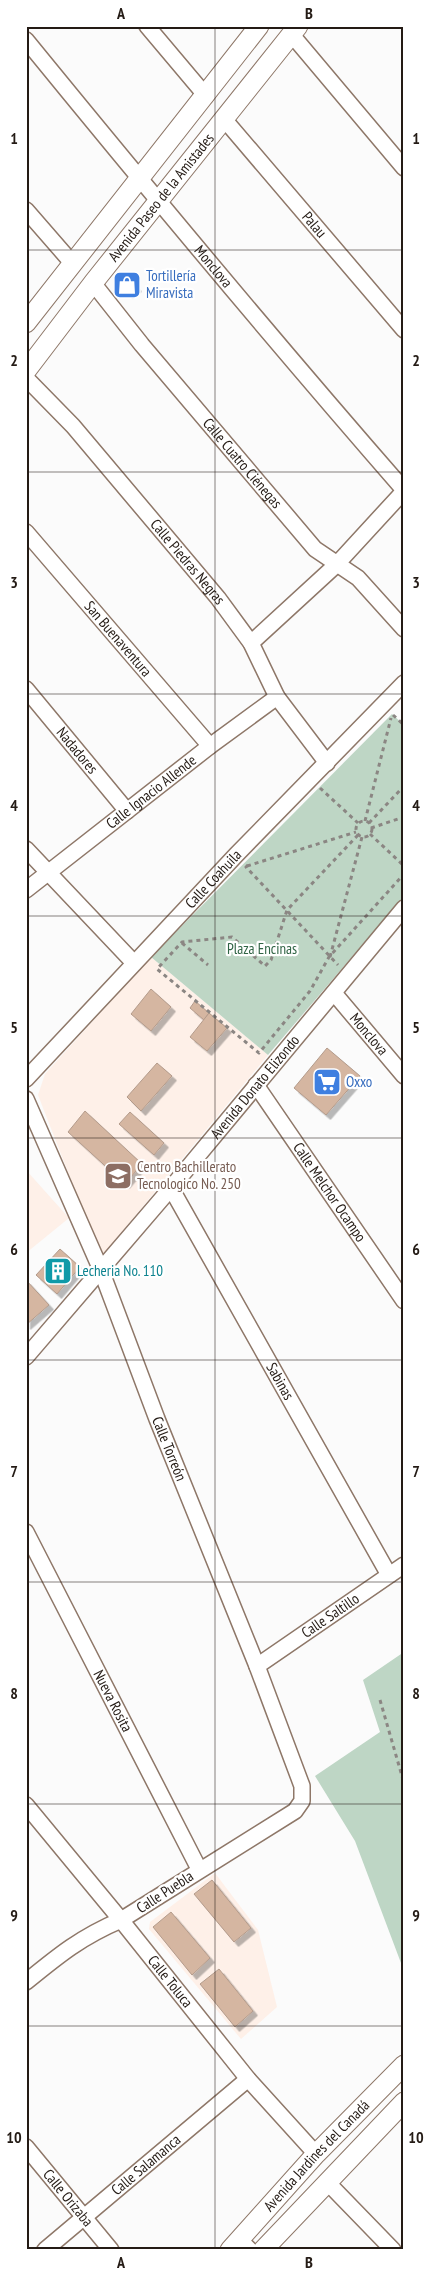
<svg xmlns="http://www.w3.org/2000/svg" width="430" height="2276" font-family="'PT Sans Narrow',sans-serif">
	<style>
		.built { fill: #fef0e8 }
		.green { fill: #bed6c5 }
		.building { fill: #d5b6a1; stroke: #b39b8b; filter: url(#shadow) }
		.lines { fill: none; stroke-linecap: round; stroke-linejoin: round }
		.minor-casing { stroke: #8e7768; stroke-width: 18 }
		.tertiary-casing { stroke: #8e7768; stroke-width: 21 }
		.path { stroke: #8b8683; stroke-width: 3; stroke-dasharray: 4 4; stroke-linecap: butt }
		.minor { stroke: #fff; stroke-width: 15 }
		.tertiary { stroke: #fff; stroke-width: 19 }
		.grid { fill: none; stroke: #241b15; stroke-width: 1; stroke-opacity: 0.55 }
		.labels { text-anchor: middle; stroke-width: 4.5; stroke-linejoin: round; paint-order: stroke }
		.street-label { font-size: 15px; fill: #241b15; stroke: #fff }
		.shop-label { font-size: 15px; fill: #366cbe; stroke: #fff; text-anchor: start }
		.park-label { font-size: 15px; fill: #306445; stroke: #fff }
		.education-label { font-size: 15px; fill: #785e54; stroke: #fff; text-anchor: start }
		.culture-label { font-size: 15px; fill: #0d838f; stroke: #fff; text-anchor: start }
		.neatline { fill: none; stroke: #241b15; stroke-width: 2 }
		.grid-label { font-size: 16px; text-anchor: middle; font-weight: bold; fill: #241b15 }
	</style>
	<defs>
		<filter id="shadow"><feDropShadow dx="4.5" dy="4.5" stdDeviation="0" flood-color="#0004"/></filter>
	</defs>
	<rect width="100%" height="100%" fill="#fbfbfb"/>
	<g class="built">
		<polygon points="151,957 268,1055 101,1257 38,1095 45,1074"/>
		<polygon points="26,1170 69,1218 26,1253"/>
		<polygon points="215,1873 258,1930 277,2007 241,2039 149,1929 150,1922"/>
	</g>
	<g class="green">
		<polygon points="392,714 404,725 404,896 268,1055 151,957"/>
		<polygon points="404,1652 404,1971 355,1841 315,1776 380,1732 363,1680"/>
	</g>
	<g class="building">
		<polygon points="125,275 137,287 128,294 118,283"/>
		<polygon points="151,989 171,1007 151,1031 131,1014"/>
		<polygon points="195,1001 209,1013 204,1020 190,1008"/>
		<polygon points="209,1013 227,1028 207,1051 190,1037"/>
		<polygon points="327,1048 360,1076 326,1115 294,1088"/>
		<polygon points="157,1063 172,1076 141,1111 127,1097"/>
		<polygon points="85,1111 142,1164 125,1184 68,1132"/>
		<polygon points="130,1112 164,1143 154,1155 119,1124"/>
		<polygon points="60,1249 80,1267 57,1294 36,1275"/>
		<polygon points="26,1280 49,1305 26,1325"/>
		<polygon points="212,1880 251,1928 234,1942 194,1894"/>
		<polygon points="171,1912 210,1958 192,1975 153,1927"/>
		<polygon points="219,1969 253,2011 235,2027 200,1984"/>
	</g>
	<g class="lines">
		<defs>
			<g id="minor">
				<polyline points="147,26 206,96"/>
				<polyline points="292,35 404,168"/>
				<path id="s1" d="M26,40C150,192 275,342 404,490"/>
				<path id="s2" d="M224,119L404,330"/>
				<polyline points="26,210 73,264"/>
				<path id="s3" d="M93,283L142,345L315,549L358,578L404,629"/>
				<path id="s4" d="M26,378L73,426L218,598L251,643L277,697L327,763"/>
				<path id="s5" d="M26,532L210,746"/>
				<polyline points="251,643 336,565 404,491"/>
				<path id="s6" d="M26,689L127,811"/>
				<polyline points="26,849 134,963"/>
				<path id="s7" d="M26,890L210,746L277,697"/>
				<path id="s8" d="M334,993L404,1076"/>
				<path id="s9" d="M26,1079L236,855L404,683"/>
				<path id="s10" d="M256,1085L404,1301"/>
				<path id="s11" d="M26,1099L101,1270L157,1419L257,1666L302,1786V1801L295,1811L121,1920C81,1937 59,1955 26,1982"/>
				<path id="s12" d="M171,1188L389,1575"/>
				<path id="s13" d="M26,1357L171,1188L404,908"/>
				<path id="s14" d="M26,1532L199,1869"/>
				<path id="s15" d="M257,1666L404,1565"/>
				<path id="s16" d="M26,1805L121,1920L248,2079L316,2154"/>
				<path id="s17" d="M26,2147L111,2250"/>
				<polyline points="327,2182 393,2250"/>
				<polyline points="239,2239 250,2250"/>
				<path id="s18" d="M45,2250L248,2079"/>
			</g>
			<g id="tertiary">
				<polyline points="26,323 259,26"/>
				<path id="s19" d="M26,371L93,283L298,26"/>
				<path id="s20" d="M230,2250L316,2154L404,2065"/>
				<polyline points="263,2250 404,2102"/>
			</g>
		</defs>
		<use href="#minor" class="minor-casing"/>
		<use href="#tertiary" class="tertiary-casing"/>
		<g class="path">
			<polyline points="393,715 404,725"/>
			<polyline points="320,788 358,823"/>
			<polyline points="365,821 391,718"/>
			<circle cx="364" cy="829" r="8"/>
			<polyline points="369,823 404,786"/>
			<polyline points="371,828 404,817"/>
			<polyline points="370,834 404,866"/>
			<polyline points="358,835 287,910 271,960 265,966 232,937 182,942 157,969 259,1053 310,991 329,957 404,874"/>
			<polyline points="248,865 246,867 338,965"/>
			<polyline points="247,866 356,832"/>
			<polyline points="182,943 208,965"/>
			<polyline points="330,957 362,837"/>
			<polyline points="380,1700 404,1783"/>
		</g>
		<use href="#minor" class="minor"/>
		<use href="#tertiary" class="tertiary"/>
	</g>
	<path class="grid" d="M215,26V2250M26,250H404M26,472H404M26,694H404M26,916H404M26,1138H404M26,1360H404M26,1582H404M26,1804H404M26,2026H404"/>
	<defs>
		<symbol id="shop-square" viewBox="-11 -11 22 22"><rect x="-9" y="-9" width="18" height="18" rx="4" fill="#3f7fe0" stroke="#fff"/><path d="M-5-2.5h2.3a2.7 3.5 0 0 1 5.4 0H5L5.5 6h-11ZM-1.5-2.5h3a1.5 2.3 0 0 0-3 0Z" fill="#fff"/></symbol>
		<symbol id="supermarket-square" viewBox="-11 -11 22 22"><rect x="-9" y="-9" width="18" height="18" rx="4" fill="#3f7fe0" stroke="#fff"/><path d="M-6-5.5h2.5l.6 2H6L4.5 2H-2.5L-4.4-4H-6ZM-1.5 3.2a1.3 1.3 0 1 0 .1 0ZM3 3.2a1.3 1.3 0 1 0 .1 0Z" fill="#fff"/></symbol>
		<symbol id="school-square" viewBox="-11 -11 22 22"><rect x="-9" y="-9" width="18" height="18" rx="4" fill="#8d6e63" stroke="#fff"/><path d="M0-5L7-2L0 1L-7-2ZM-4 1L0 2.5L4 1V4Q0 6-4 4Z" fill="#fff"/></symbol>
		<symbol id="building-square" viewBox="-11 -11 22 22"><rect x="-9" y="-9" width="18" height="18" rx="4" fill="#0f9aa8" stroke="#fff"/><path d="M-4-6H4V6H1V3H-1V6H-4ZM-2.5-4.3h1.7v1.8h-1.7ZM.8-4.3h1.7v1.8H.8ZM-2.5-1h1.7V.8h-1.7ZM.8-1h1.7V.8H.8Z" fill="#fff"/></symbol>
	</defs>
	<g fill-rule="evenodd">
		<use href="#shop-square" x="111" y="269" width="32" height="32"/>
		<use href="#supermarket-square" x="311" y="1066" width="32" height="32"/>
		<use href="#school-square" x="102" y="1160" width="32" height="32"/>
		<use href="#building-square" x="42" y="1255" width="32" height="32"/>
	</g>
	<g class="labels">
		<g class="street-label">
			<text dy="5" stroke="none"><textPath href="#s19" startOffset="220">Avenida Paseo de la Amistades</textPath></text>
			<text dy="5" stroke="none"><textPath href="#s2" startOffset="139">Palau</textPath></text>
			<text dy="5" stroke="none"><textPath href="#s1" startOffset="294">Monclova</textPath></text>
			<text dy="5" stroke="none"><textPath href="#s3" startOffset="234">Calle Cuatro Ciénegas</textPath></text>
			<text dy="5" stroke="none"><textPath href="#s4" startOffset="245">Calle Piedras Negras</textPath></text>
			<text dy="5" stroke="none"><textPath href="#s5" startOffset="141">San Buenaventura</textPath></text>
			<text dy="5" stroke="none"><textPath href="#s6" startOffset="80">Nadadores</textPath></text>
			<text dy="5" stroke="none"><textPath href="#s7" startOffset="159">Calle Ignacio Allende</textPath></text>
			<text dy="5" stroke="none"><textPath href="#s9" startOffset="274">Calle Coahuila</textPath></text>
			<text dy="5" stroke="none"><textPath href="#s8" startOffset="54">Monclova</textPath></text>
			<text dy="5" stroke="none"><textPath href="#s13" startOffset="354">Avenida Donato Elizondo</textPath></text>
			<text dy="5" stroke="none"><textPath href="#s10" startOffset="130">Calle Melchor Ocampo</textPath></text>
			<text dy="5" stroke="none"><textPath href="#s12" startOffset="222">Sabinas</textPath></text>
			<text dy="5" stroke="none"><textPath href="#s11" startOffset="378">Calle Torreón</textPath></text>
			<text dy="5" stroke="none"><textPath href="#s15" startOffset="89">Calle Saltillo</textPath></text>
			<text dy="5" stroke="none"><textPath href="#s14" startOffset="190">Nueva Rosita</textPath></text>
			<text transform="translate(165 1892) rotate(-33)" y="5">Calle Puebla</text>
			<text dy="5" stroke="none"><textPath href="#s16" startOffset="228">Calle Toluca</textPath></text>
			<text dy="5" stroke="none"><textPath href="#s20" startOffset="128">Avenida Jardines del Canadá</textPath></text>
			<text dy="5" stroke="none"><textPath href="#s18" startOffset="132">Calle Salamanca</textPath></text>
			<text dy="5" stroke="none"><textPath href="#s17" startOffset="66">Calle Orizaba</textPath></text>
		</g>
		<g class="shop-label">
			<text x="146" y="281">Tortillería<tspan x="146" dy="17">Miravista</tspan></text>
			<text x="346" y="1087">Oxxo</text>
		</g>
		<g class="park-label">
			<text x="262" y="954">Plaza Encinas</text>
		</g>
		<g class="education-label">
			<text x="137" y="1172">Centro Bachillerato<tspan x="137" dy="17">Tecnologico No. 250</tspan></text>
		</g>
		<g class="culture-label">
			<text x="77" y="1276">Lecheria No. 110</text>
		</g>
	</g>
	<rect width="430" height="2276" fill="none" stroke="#ffffff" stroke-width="55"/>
	<rect x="28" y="28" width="374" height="2220" class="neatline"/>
	<g class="grid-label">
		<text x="121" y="19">A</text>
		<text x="309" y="19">B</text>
		<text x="14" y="144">1</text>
		<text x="416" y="144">1</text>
		<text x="14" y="366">2</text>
		<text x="416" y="366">2</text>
		<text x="14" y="588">3</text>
		<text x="416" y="588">3</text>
		<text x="14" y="811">4</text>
		<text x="416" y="811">4</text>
		<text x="14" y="1033">5</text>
		<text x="416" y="1033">5</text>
		<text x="14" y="1255">6</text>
		<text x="416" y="1255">6</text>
		<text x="14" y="1477">7</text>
		<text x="416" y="1477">7</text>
		<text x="14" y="1699">8</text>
		<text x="416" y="1699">8</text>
		<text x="14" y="1921">9</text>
		<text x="416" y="1921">9</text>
		<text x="14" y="2143">10</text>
		<text x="416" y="2143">10</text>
		<text x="121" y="2268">A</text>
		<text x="309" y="2268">B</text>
	</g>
</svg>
